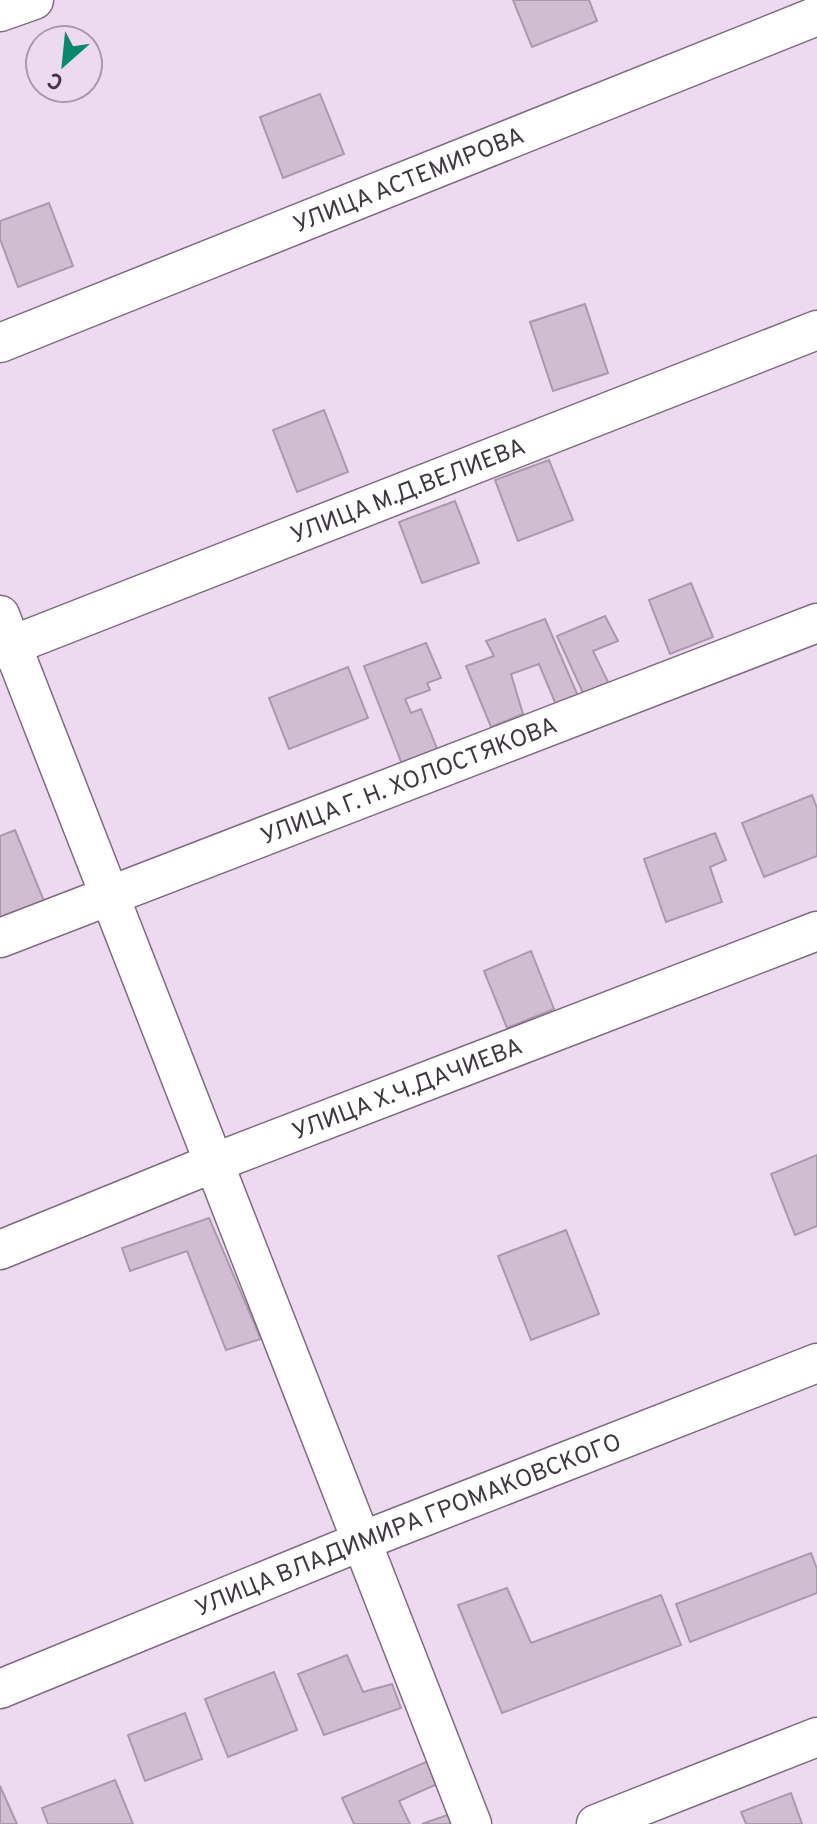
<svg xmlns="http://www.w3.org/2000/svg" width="817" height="1824" font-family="Overpass,sans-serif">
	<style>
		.building { fill: #d0bdd2; stroke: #aa98ac; stroke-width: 2 }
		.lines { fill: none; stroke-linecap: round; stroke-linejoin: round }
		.street-casing { stroke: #7d6c7f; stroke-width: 41 }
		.street { stroke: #fff; stroke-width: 38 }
		.labels { text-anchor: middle; stroke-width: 6; stroke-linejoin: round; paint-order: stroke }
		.street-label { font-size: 24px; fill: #403941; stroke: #eedaf0 }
	</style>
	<rect width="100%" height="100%" fill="#eedaf0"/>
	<g class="building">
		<polygon points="513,0 589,0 597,21 532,47"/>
		<polygon points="320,94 344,154 283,178 260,117"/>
		<polygon points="49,203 73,266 18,287 0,239 0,221"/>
		<polygon points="585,304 608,373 553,391 530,322"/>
		<polygon points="324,410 348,472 297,492 273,430"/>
		<polygon points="549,460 573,520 518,541 495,480"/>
		<polygon points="455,501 479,563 422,583 399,522"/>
		<polygon points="691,583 713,637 670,654 649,600"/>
		<polygon points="605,616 618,641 593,651 610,686 584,695 557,636"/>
		<polygon points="545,619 581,703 559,712 539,664 511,674 523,714 491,727 466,666 494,656 486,641"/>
		<polygon points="426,643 441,678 427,683 430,690 405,699 411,713 421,709 440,756 405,772 364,666"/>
		<polygon points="348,667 368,718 289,749 269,698"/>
		<polygon points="812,795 817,808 817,856 764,877 742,823"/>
		<polygon points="15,830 46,906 0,925 0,836"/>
		<polygon points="715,833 726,860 710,867 722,902 666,922 644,859"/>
		<polygon points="531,951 554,1009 507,1028 484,971"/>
		<polygon points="817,1155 817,1226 795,1235 771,1174"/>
		<polygon points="209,1218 261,1339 226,1350 187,1251 130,1271 122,1248"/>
		<polygon points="566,1230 599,1314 531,1340 498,1256"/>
		<polygon points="811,1553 817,1569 817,1593 690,1642 676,1604"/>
		<polygon points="507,1588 531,1643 661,1595 681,1645 502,1713 458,1605"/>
		<polygon points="347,1655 363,1692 392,1684 401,1708 324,1735 298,1674"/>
		<polygon points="274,1672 297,1730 228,1757 205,1699"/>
		<polygon points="185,1713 202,1759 145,1781 128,1735"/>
		<polygon points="433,1759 444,1781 399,1801 410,1824 354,1824 342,1798"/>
		<polygon points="115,1780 133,1824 48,1824 42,1808"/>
		<polygon points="0,1786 17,1824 0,1824"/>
		<polygon points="791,1793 802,1824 746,1824 741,1812"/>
		<polygon points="453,1813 457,1824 422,1824"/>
	</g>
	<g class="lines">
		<defs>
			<g id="street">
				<polyline points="0,12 34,0"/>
				<path id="s1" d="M0,343L817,16"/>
				<polyline points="0,615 472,1824"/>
				<path id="s2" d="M0,650L817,330"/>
				<path id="s3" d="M0,938L817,623"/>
				<path id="s4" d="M0,1250L216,1162L817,931"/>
				<path id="s5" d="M0,1689L362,1541L817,1363"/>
				<polyline points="596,1824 817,1737"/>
			</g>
		</defs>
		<use href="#street" class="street-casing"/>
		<use href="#street" class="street"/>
	</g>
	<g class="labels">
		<g class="street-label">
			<text dy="8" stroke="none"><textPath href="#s1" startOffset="440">УЛИЦА АСТЕМИРОВА</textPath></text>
			<text dy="8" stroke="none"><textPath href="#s2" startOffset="438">УЛИЦА М.Д.ВЕЛИЕВА</textPath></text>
			<text dy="8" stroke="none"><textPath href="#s3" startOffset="438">УЛИЦА Г. Н. ХОЛОСТЯКОВА</textPath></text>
			<text dy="8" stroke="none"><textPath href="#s4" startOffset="438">УЛИЦА Х.Ч.ДАЧИЕВА</textPath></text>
			<text dy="8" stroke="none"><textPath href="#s5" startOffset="440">УЛИЦА ВЛАДИМИРА ГРОМАКОВСКОГО</textPath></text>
		</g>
	</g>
	<g transform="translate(64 64) rotate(207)"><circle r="38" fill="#eedaf0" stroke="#a89aaa" stroke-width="2"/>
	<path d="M0-6L14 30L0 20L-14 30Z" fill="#08886c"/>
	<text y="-12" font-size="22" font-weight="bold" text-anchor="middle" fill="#403941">С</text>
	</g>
</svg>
